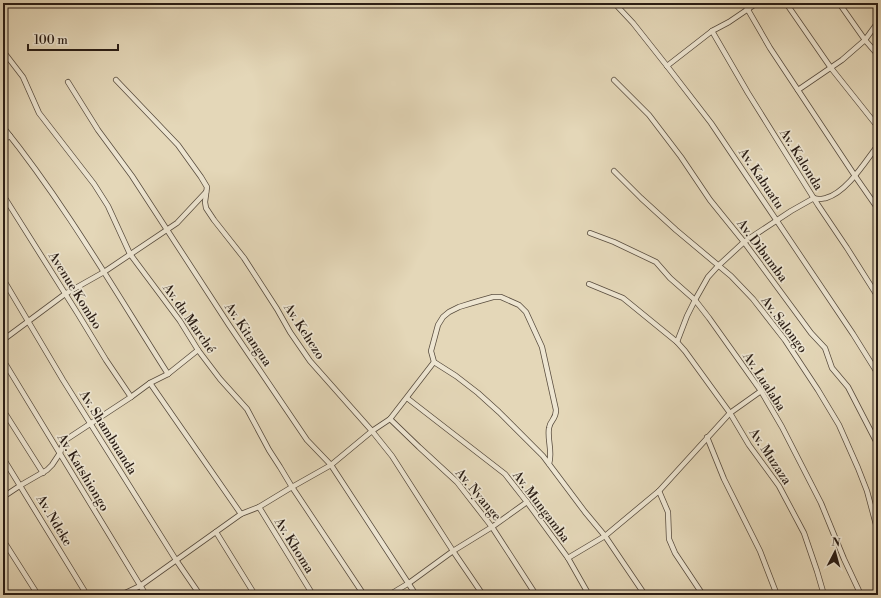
<svg xmlns="http://www.w3.org/2000/svg" width="881" height="598" font-family="'Libre Bodoni',serif">
	<style>
		.lines { fill: none; stroke-linecap: round; stroke-linejoin: round }
		.minor-casing { stroke: #584c3e; stroke-width: 6 }
		.minor { stroke: #ede5d1; stroke-width: 4.5 }
		.labels { text-anchor: middle; stroke-width: 3.5; stroke-linejoin: round; paint-order: stroke }
		.street-label { font-size: 13px; fill: #2a1d15; stroke: #ede5d1 }
	</style>
	<rect width="100%" height="100%" fill="#e4d7b8"/>
	<filter id="stains"><feTurbulence type="fractalNoise" baseFrequency=".005" numOctaves="4"/><feColorMatrix values="0 0 0 0 .2 0 0 0 0 .09 0 0 0 0 .02 0 0 0 .5 -.17"/></filter>
	<radialGradient id="worn" r=".72"><stop offset=".6" stop-color="#630" stop-opacity="0"/><stop offset="1" stop-color="#630" stop-opacity=".3"/></radialGradient>
	<g class="lines">
		<defs>
			<g id="minor">
				<polyline points="617,3 618,7 633,23 667,66 711,123 853,334 878,374"/>
				<polyline points="744,3 770,48 855,176 878,209"/>
				<polyline points="786,3 831,68 878,127"/>
				<polyline points="839,3 865,40 878,55"/>
				<polyline points="712,31 748,93 818,205 847,248 878,297"/>
				<polyline points="3,51 23,77 39,113 94,184 108,206 130,254 180,321 198,350 220,379 247,409 269,450 280,467 292,487 364,595"/>
				<polyline points="667,66 712,31 729,22 757,3"/>
				<polyline points="116,80 178,145 201,177 207,187 205,202 206,208 214,220 244,258 277,309 290,332 310,361 372,431 392,456 453,551 483,595"/>
				<polyline points="614,80 649,115 681,157 710,200 744,242 811,333 825,348 832,368 848,387 878,445"/>
				<polyline points="68,82 98,130 132,176 229,325 307,440 331,465 416,595"/>
				<polyline points="798,90 842,60 865,40 878,22"/>
				<path d="M3,127C65,204 115,291 168,374"/>
				<polyline points="3,140 10,136"/>
				<polyline points="614,171 641,198 676,230 731,276 753,299 785,340 818,390 839,425 858,468 867,491 878,532"/>
				<polyline points="3,195 78,314 106,360 131,397"/>
				<polyline points="590,233 614,242 656,262 670,278 695,300 709,318 761,391 782,427 821,503 844,559 861,595"/>
				<polyline points="3,279 63,380 176,560 200,595"/>
				<polyline points="589,284 623,298 677,342 685,351 730,413 749,445 779,486 804,533 817,571 824,595"/>
				<polyline points="3,340 65,294 104,272 177,223 206,192"/>
				<path d="M677,342L687,316L695,300L708,277L718,266L744,242L791,211L814,198C818,200 821,199 826,198C847,192 865,162 878,145"/>
				<polyline points="3,360 146,595"/>
				<polyline points="150,383 241,514"/>
				<polyline points="407,398 505,474 527,502 568,558 589,595"/>
				<polyline points="3,410 43,473"/>
				<polyline points="390,419 419,447 457,482 492,527 536,595"/>
				<polyline points="707,437 724,479 760,551 777,595"/>
				<polyline points="3,458 87,595"/>
				<path d="M549,464C553,452 547,440 549,428C550,420 556,420 556,410L542,347L526,312L519,305L501,297H493L472,303L459,307L449,312L443,317L438,325L431,351L434,362L456,376L478,393L499,412L543,456L585,512L605,536L645,595"/>
				<polyline points="659,491 668,512 669,539 675,553 703,595"/>
				<polyline points="3,497 21,485 47,470 52,465 60,453 63,444 67,439 131,397 150,383 168,374 198,350"/>
				<polyline points="259,507 313,595"/>
				<polyline points="216,532 255,595"/>
				<polyline points="3,540 38,595"/>
				<polyline points="568,558 605,536 659,491 730,413 761,391"/>
				<polyline points="121,595 140,586 241,514 259,507 292,487 331,465 372,431 390,419 434,362"/>
				<polyline points="389,595 409,583 453,551 492,527 527,502"/>
			</g>
		</defs>
		<use href="#minor" class="minor-casing"/>
		<use href="#minor" class="minor"/>
	</g>
	<g class="labels">
		<g class="street-label">
			<text transform="translate(802 159) rotate(58)" y="5">Av. Kalonda</text>
			<text transform="translate(762 178) rotate(56)" y="5">Av. Kabuatu</text>
			<text transform="translate(763 250) rotate(53)" y="5">Av. Dibumba</text>
			<text transform="translate(76 290) rotate(58)" y="5">Avenue Kombo</text>
			<text transform="translate(190 318) rotate(55)" y="5">Av. du Marché</text>
			<text transform="translate(785 324) rotate(53)" y="5">Av. Salongo</text>
			<text transform="translate(305 331) rotate(57)" y="5">Av. Kehezo</text>
			<text transform="translate(249 334) rotate(56)" y="5">Av. Kitangua</text>
			<text transform="translate(765 381) rotate(57)" y="5">Av. Lualaba</text>
			<text transform="translate(109 432) rotate(58)" y="5">Av. Shambuanda</text>
			<text transform="translate(771 456) rotate(56)" y="5">Av. Muzaza</text>
			<text transform="translate(84 472) rotate(59)" y="5">Av. Katshiongo</text>
			<text transform="translate(479 494) rotate(50)" y="5">Av. Nyange</text>
			<text transform="translate(542 506) rotate(53)" y="5">Av. Mungamba</text>
			<text transform="translate(55 520) rotate(59)" y="5">Av. Ndeke</text>
			<text transform="translate(295 545) rotate(58)" y="5">Av. Khoma</text>
		</g>
	</g>
	<rect width="881" height="598" fill="none" stroke="#e4d7b8" stroke-width="16"/>
	<rect x="4" y="4" width="873" height="590" fill="none" stroke="#2a1d15" stroke-width="2"/>
	<rect x="8" y="8" width="865" height="582" fill="none" stroke="#2a1d15"/>
	<g transform="translate(835 552) rotate(6)" stroke="#ede5d1" stroke-width="3" paint-order="stroke">
	<path d="M0-3L7 15L0 10L-7 15Z" fill="#2a1d15"/>
	<text y="-6" font-size="11" font-weight="bold" text-anchor="middle" fill="#2a1d15">N</text>
	</g>
	<path d="M28 44v6h90v-6" fill="none" stroke="#2a1d15" stroke-width="2"/>
	<text x="34" y="44" font-size="12" fill="#2a1d15" stroke="#ede5d1" stroke-width="3" paint-order="stroke">100 m</text>
	<rect width="100%" height="100%" filter="url(#stains)"/>
	<rect width="100%" height="100%" fill="url(#worn)"/>
</svg>
